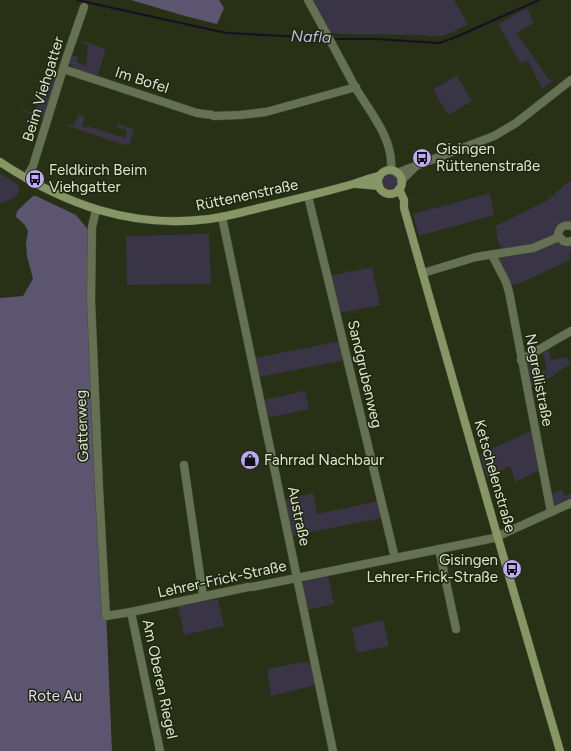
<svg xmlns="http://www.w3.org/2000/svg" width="571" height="751" font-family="Figtree,sans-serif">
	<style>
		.green { fill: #393546 }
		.forest { fill: #5c5570 }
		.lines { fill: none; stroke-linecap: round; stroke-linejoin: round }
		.stream { stroke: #160f26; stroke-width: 2 }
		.street-casing { stroke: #454d33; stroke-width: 9 }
		.secondary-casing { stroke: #454d33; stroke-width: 9 }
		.street { stroke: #667052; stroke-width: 8 }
		.secondary { stroke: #869665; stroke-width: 8 }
		.labels { text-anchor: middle; stroke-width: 3; stroke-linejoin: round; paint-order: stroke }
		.street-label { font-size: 15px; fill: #dde3d3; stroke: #1e260c }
		.poi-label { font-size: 15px; fill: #dde3d3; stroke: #1e260c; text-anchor: start }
		.park-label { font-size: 15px; fill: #e1dafa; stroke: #1e260c }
		.water-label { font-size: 16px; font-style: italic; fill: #c4b7ec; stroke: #1e260c }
	</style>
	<rect width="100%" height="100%" fill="#283015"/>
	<g class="green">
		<path d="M311,0H454L468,24C453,32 441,40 424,35L340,34L328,32Z"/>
		<polygon points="527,8 534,23 517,33 550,81 559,76 542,89 528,61 520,63 498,24"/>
		<polygon points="82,41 106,49 98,74 95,76 75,69 68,62 70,55 78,57 77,62 86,66 88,45 81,43"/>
		<polygon points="49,75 52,77 53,75 58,76 44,118 40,119 22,110 22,108 34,114"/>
		<polygon points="457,76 472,101 448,115 433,89"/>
		<polygon points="78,114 85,116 82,126 86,128 87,126 125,138 127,130 117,127 118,124 134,129 130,144 124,145 68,126 69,124 74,126"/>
		<polygon points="0,173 18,185 20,190 14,198 0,204"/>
		<circle cx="390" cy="182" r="8"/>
		<path d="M571,180V223L555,236L534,245L505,249C496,246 497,234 496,226L546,201Z"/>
		<polygon points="490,193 494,214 491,216 419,236 413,214"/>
		<polygon points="209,234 211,284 127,285 126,236"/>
		<polygon points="558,240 571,243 571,253 569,255 570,260 516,285 513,285 510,283 497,260 498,257"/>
		<polygon points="372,267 380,305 339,313 329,276"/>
		<polygon points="341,341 345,360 259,377 254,358"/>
		<polygon points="549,350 551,360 567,357 570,364 551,377 529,388 526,363 532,361 534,372 547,370 543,353"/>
		<polygon points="305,391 309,409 267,418 263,400"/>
		<polygon points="533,430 540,470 515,482 510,466 487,478 480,454"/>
		<polygon points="561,489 565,496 571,493 571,498 553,506 551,494"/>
		<polygon points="313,493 317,514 379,501 382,518 291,536 284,500"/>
		<polygon points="328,576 334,604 307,610 302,584 305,580"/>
		<polygon points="218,599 224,626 184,635 178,606"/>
		<polygon points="383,620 389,646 357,653 352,628"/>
		<polygon points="304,662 312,664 316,685 271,696 267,669"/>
	</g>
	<g class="forest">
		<polygon points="131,0 219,0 224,8 217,24 185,16"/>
		<polygon points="33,196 36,196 76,215 90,232 112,751 0,751 0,298 23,296 33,279 27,256 26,243 28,231 24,224 16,217 17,211"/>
	</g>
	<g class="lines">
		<g class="stream">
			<polyline points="77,0 226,33 327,38"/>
			<polyline points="331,39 376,39 439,43 456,37 539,0"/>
		</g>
		<defs>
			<g id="street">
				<path d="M308,0C324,29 340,58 355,87C370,112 394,139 391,170"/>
				<polyline points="63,69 197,113 212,115"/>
				<polyline points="214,116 240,115 266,112 356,87"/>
				<polyline points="397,173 494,136 516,123 571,80"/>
				<polyline points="26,178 33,166 67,56 84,7"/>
				<polyline points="401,181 415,167"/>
				<polyline points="308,196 395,558"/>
				<polyline points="96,210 92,227 91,300 99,488 106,616 131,612 248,587 252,587 494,538 571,503"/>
				<polyline points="222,217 333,751"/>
				<path d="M571,226C564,224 559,227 558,235L563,241L568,242L571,241"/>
				<polyline points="492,255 506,282 509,292 551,512"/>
				<polyline points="423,273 476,257 533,248 559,237"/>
				<polyline points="521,360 571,331"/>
				<polyline points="184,465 203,596"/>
				<polyline points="439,549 456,629"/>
				<polyline points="131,612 160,751"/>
			</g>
			<g id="secondary">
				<path d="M0,162C64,204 131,229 209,219C226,217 243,212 259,208C291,200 322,193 353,184C362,181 371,178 379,176"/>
				<circle cx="390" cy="182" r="12"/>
				<polyline points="357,184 379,186"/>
				<polyline points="399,189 404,200 404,208 495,528 560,751"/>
			</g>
		</defs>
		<use href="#street" class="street-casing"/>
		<use href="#secondary" class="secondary-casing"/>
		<use href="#street" class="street"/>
		<use href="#secondary" class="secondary"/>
	</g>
	<defs>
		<symbol id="bus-disc" viewBox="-11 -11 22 22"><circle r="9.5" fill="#bda9f5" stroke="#1e260c"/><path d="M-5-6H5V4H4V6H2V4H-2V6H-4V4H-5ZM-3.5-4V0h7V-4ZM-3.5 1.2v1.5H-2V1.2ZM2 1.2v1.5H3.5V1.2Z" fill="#111"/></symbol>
		<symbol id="shop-disc" viewBox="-11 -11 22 22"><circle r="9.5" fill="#bda9f5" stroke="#1e260c"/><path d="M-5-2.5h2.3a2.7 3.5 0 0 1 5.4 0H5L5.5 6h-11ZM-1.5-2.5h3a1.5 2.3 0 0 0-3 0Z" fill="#111"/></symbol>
	</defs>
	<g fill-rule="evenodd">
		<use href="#bus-disc" x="411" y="147" width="22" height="22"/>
		<use href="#bus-disc" x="24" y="168" width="22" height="22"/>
		<use href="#shop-disc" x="239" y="449" width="22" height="22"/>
		<use href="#bus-disc" x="501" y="558" width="22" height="22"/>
	</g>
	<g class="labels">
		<g class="street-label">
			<text transform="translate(142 80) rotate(18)" y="5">Im Bofel</text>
			<text transform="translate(43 89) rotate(-73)" y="5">Beim Viehgatter</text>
			<text transform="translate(247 195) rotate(-12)" y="5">Rüttenenstraße</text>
			<text transform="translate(365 374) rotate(77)" y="5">Sandgrubenweg</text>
			<text transform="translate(539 380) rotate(79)" y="5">Negrellistraße</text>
			<text transform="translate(82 426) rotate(-92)" y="5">Gatterweg</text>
			<text transform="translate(495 476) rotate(74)" y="5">Ketschelenstraße</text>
			<text transform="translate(299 516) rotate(78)" y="5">Austraße</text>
			<text transform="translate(222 579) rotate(-12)" y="5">Lehrer-Frick-Straße</text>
			<text transform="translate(160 679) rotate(78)" y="5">Am Oberen Riegel</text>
		</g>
		<g class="poi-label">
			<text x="436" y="154">Gisingen<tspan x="436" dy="17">Rüttenenstraße</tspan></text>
			<text x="49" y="175">Feldkirch Beim<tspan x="49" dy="17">Viehgatter</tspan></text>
			<text x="264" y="465">Fahrrad Nachbaur</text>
			<text x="498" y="565" text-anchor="end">Gisingen<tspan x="498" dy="17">Lehrer-Frick-Straße</tspan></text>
		</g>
		<g class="park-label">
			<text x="55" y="701">Rote Au</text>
		</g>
		<g class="water-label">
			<text transform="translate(311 36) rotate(2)" y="6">Nafla</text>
		</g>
	</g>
</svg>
